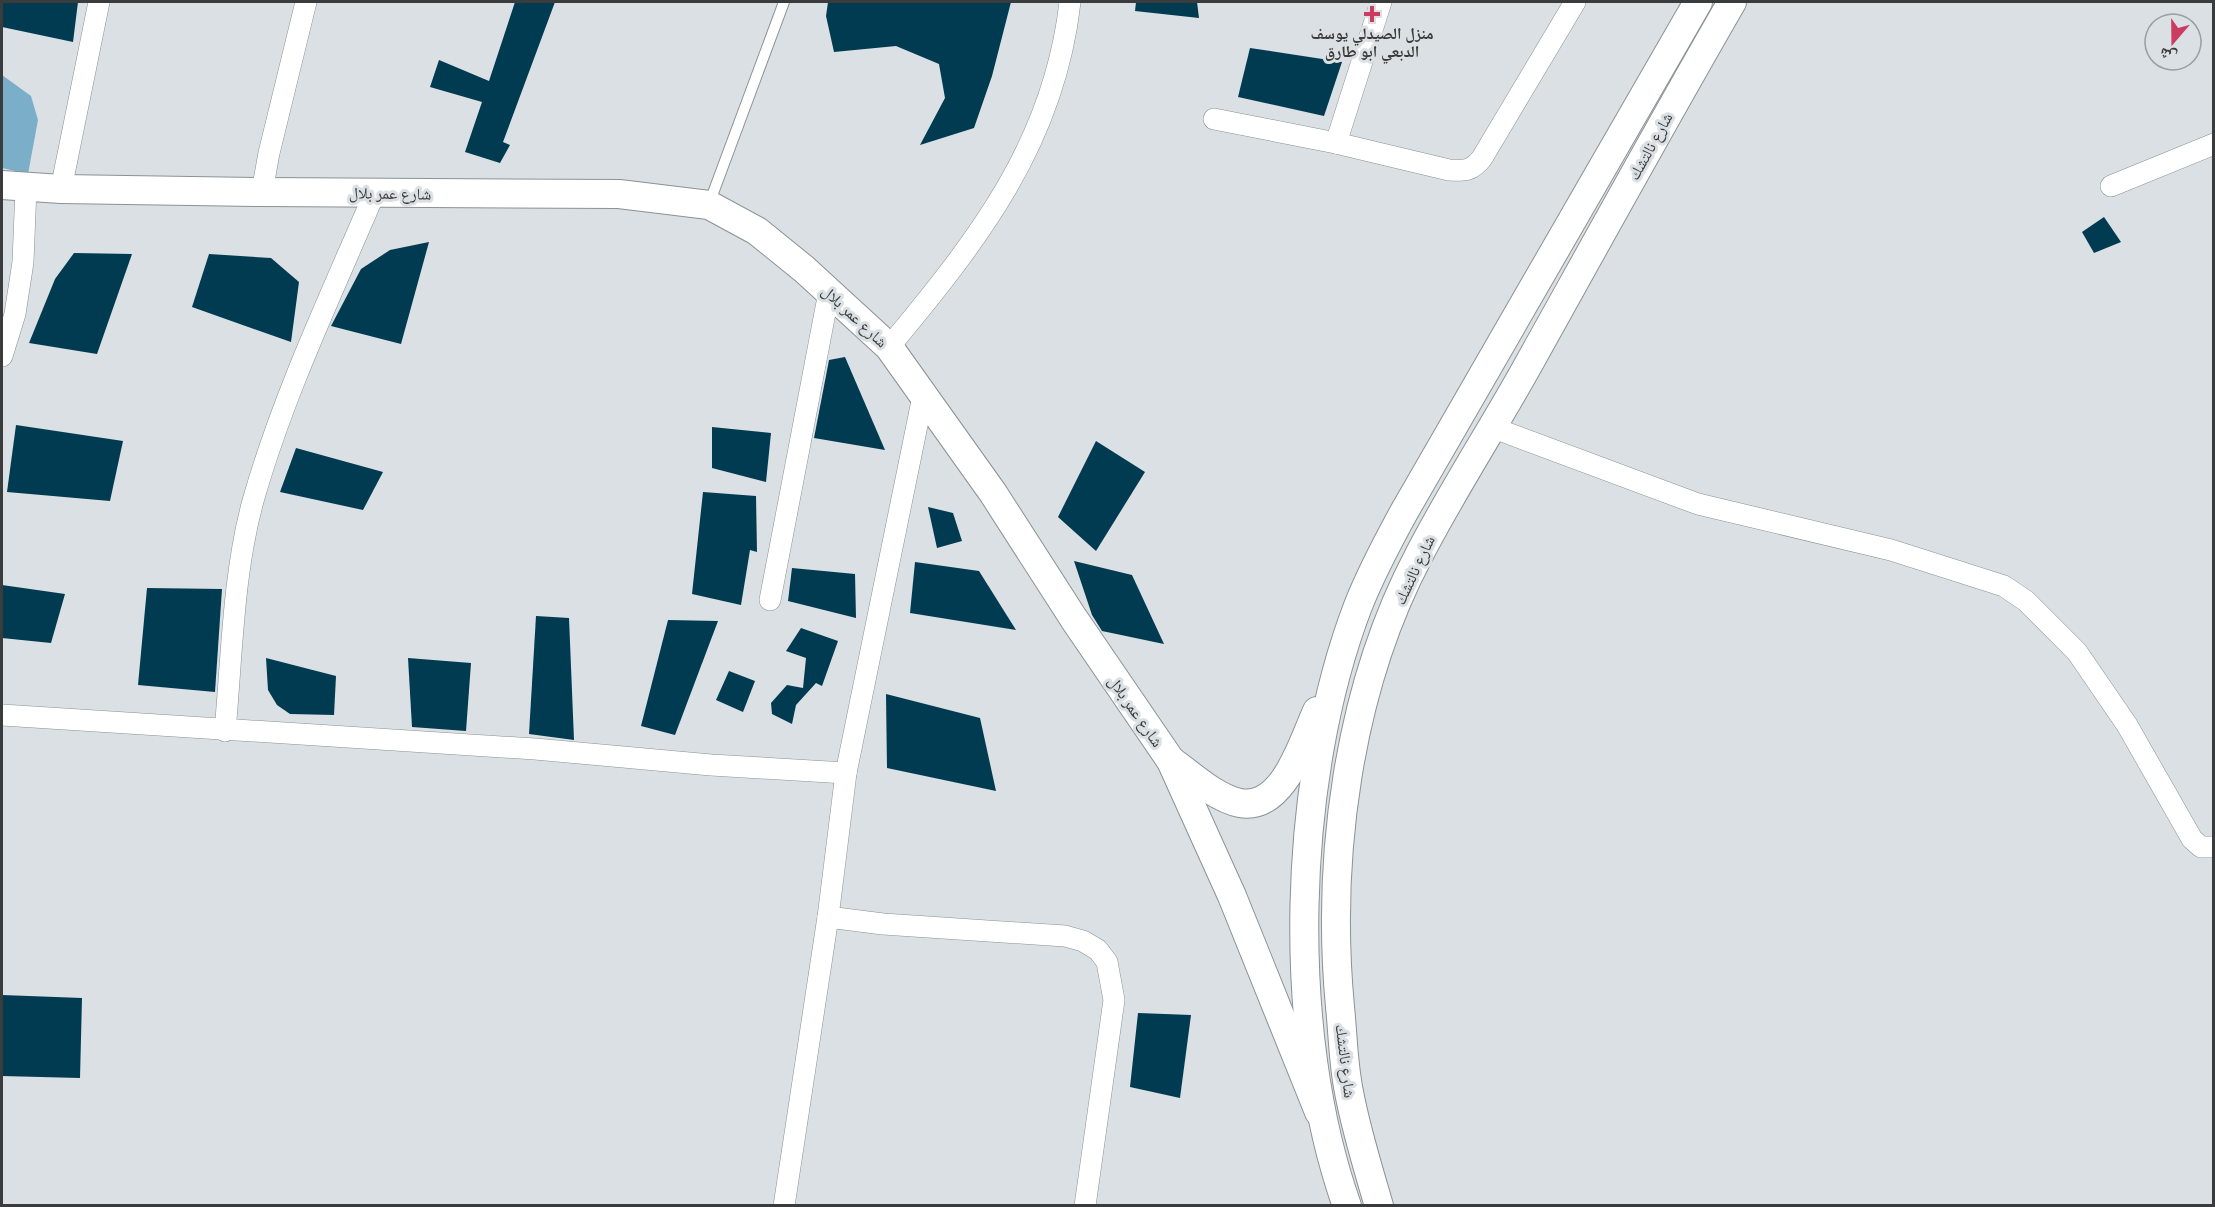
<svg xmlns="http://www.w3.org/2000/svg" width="2215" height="1207" font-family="'Archivo Narrow','Noto Naskh Arabic',sans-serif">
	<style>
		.water { fill: #7baec8 }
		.building { fill: #003b51 }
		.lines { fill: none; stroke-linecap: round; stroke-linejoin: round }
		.lane-casing { stroke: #8b9194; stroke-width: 12 }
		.street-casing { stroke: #8b9194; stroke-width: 22 }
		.secondary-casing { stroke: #8b9194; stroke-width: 30 }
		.lane { stroke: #fff; stroke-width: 10 }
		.street { stroke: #fff; stroke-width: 21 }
		.secondary { stroke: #fff; stroke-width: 28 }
		.poi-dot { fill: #cb3c60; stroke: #dae0e3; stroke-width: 2 }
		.labels { text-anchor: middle; stroke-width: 6; stroke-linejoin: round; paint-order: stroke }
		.poi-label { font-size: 16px; font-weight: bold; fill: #393b3c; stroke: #dae0e3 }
		.street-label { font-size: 16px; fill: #393b3c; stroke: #dae0e3 }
	</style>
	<rect width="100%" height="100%" fill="#dae0e3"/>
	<polygon class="water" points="2,75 31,96 38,120 28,174 2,168"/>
	<g class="building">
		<polygon points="2,2 78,2 73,42 2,27"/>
		<polygon points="515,2 555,2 503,142 510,145 500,163 465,152 482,102 430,87 439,60 489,81"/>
		<polygon points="828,2 1011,2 992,76 974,128 920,145 945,98 939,64 896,46 834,52 826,16"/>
		<polygon points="1136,2 1197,2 1199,18 1135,11"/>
		<polygon points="1250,48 1342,62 1324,116 1238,97"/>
		<polygon points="2104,217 2121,242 2094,253 2082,232"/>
		<polygon points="429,242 401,344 331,326 361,269 390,250"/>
		<polygon points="74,253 132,254 97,354 29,343 55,279"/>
		<polygon points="209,254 271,258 299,282 291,342 192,307"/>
		<polygon points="845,357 885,450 814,438 829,360"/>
		<polygon points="16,425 123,441 110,501 7,492"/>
		<polygon points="712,427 771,433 766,482 712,468"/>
		<polygon points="1096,441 1145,472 1096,551 1058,517"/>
		<polygon points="296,448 383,472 363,510 280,492"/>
		<polygon points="703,492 756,496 757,552 750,550 741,605 692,594"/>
		<polygon points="928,507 953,513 962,541 937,548"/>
		<polygon points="1074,561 1132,575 1164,644 1102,631 1092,615"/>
		<polygon points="915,562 979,571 1016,630 910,613"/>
		<polygon points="792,568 855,574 856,618 788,601"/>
		<polygon points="2,585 65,594 51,643 2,638"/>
		<polygon points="147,588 222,589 215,692 138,685"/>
		<polygon points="536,616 569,618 574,740 529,734"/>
		<polygon points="668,620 718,621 675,735 641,726"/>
		<polygon points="801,628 838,641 822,686 816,683 796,705 792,724 772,714 771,703 787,685 803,688 806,658 786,651"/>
		<polygon points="266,658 336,676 334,715 290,714 277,705 268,690"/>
		<polygon points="408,658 471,663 466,731 412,727"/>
		<polygon points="729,671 755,681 743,712 716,700"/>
		<polygon points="886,694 980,718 996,791 887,768"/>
		<polygon points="2,995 82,998 80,1078 2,1076"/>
		<polygon points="1138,1013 1191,1015 1180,1098 1130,1087"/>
	</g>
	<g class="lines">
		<defs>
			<polyline id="lane" points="709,204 784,2"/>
			<g id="street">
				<path d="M1214,119L1336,143L1449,170C1465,171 1472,171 1482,158L1575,2"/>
				<polyline points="1336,143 1381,2"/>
				<polyline points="2111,186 2214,144"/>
				<polyline points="61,189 99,2"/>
				<polyline points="262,192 269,153 306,2"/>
				<path d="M889,347C977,241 1054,144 1070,2"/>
				<polyline points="2,356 15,314 23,262 26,188"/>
				<polyline points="1494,428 1698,504 1891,550 2004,586 2026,601 2077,652 2127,725 2192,839 2201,847 2214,847"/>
				<polyline points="770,600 829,292"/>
				<polyline points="2,715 535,749 711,765 846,773 923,396"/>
				<path d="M225,731C232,655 233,574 253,501C283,395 332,293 375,192"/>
				<polyline points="846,773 828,917 883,924 1065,936 1083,941 1098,950 1107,962 1114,1000 1085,1206"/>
				<polyline points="784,1206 828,917"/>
			</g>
			<g id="secondary">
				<polyline points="2,185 61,189 262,192 619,194 709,205 757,231 804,269 889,347 993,493 1074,619 1171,761 1232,896 1319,1112"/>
				<path d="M1173,762C1192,776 1216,798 1240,803C1284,811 1303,741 1317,711"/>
				<path d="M1347,1206C1285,1032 1292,778 1358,606C1371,573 1387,543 1404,512L1698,2"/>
				<path d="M1379,1206C1368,1168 1356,1130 1349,1092C1343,1063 1343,1035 1340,1007C1326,858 1348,689 1419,555C1452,491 1492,430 1527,367C1595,245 1662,123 1732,2"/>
			</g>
		</defs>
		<use href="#lane" class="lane-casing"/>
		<use href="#street" class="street-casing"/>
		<use href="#secondary" class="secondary-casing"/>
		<use href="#lane" class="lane"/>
		<use href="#street" class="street"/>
		<use href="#secondary" class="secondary"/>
	</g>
	<path class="poi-dot" d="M1369 5h6v6h6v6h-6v6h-6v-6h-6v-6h6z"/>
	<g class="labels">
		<g class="poi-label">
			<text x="1372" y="39">منزل الصيدلي يوسف<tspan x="1372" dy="18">الدبعي ابو طارق</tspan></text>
		</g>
		<g class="street-label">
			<text transform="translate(1650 146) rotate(-61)" y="6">شارع نالتشك</text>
			<text transform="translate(390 193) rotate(1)" y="6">شارع عمر بلال</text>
			<text transform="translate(855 316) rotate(43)" y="6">شارع عمر بلال</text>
			<text transform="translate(1414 570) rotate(-65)" y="6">شارع نالتشك</text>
			<text transform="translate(1136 711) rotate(55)" y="6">شارع عمر بلال</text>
			<text transform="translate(1346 1061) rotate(83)" y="6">شارع نالتشك</text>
		</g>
	</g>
	<rect width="2215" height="1207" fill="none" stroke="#393b3c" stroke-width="6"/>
	<g transform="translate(2173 42) rotate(200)"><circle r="28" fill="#dae0e3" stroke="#9a9ea0" stroke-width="1.5"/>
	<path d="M0-4.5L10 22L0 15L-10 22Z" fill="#cb3c60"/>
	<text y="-9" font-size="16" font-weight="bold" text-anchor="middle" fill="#393b3c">ش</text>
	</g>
</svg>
